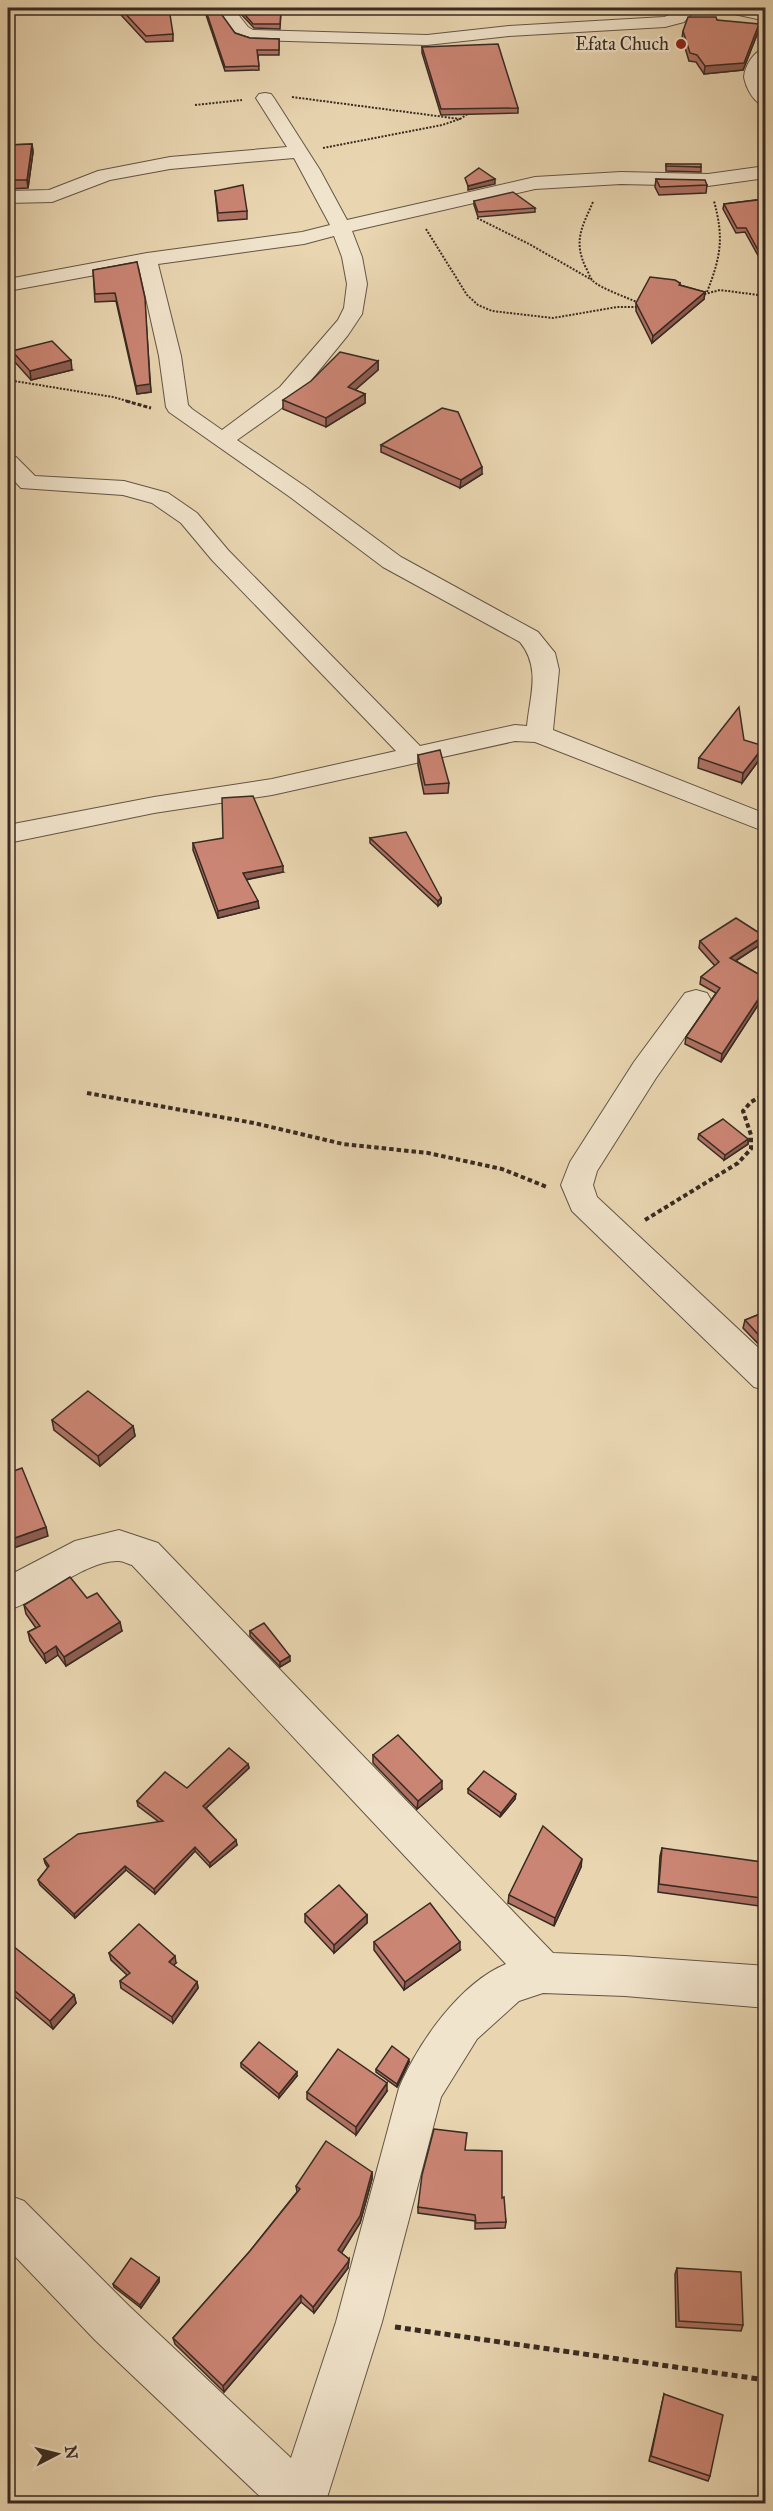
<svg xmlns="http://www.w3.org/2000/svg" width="773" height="2511" font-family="'IM FELL Great Primer',serif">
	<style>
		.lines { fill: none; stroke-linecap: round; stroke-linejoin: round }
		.minor-casing { stroke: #645546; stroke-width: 2 }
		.path-far3 { stroke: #382a22; stroke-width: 2; stroke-dasharray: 2 1.5; stroke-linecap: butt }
		.path-far2 { stroke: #382a22; stroke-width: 3; stroke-dasharray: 4 2; stroke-linecap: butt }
		.path-far1 { stroke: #382a22; stroke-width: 4; stroke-dasharray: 4.5 3; stroke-linecap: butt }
		.path { stroke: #382a22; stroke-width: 5; stroke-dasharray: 6 4; stroke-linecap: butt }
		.minor { fill: #f1e4cc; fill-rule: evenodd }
		.wall { fill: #af7264; stroke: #382a22; stroke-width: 1.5 }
		.shaded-wall { fill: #8e5d51; stroke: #382a22; stroke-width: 1.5 }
		.building { fill: #cb8574; stroke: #382a22; stroke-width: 1.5 }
		.poi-dot { fill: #8f2418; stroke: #f1e4cc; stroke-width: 2 }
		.labels { text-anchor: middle; stroke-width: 4.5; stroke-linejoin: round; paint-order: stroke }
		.far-poi-label { font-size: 18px; fill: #382a22; stroke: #f1e4cc; text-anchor: end }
	</style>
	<rect width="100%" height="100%" fill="#e9d6b1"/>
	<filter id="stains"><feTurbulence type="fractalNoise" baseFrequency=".00333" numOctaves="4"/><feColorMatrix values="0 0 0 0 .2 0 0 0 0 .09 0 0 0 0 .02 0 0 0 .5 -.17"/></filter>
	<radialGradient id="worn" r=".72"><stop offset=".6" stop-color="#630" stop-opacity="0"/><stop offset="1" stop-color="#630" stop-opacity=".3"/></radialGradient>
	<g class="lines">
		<defs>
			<g id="minor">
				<polygon points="217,8 233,8 248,27 253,30 427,35 509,26 664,17 672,14 680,8 697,8 684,22 665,27 509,36 427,45 250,40 236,35"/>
				<polygon points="723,8 751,8 766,11 766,21 725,12"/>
				<path d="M766,48V65L761,77L766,88V106C754,104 746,88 744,77C745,65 754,51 766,48Z"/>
				<path d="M265,93L271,94L274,98L320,170L347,220L535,177L621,172L708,174L766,166V178L708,186L621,184L535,189L352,231L362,257L367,284L362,314L348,335L304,389L278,411L237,440L306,487L401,557L538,632L555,653L559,670L553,730L766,814V832L535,742L515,741L272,795L154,813L8,843V825L154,797L272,779L396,751L212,560L181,523L152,503L123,495L21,488L8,474V455L16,457L35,476L124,481L168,493L197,513L228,550L420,746L515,725L527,726C530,695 541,668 520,642L383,567L290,497L169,412L166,407L159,356L139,267L8,291V279L147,253L302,232L330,225L294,158L170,169L110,180L52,202L8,203V191L49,190L98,171L170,157L287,147L256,98L259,94ZM334,236L342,257L347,284L344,308L338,320L280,387L222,430L192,409L188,405L181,356L158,264L304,244Z"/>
				<polygon points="696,990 707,993 711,1000 656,1078 597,1171 593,1185 597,1197 766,1355 766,1390 754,1387 572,1211 561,1185 570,1162 634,1062 685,993"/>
				<path d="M119,1530L158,1543L553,1953L625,1956L766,1966V2008L625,1996L543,1993L519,2001L477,2039L441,2097L382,2322L325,2504H268L95,2340L8,2249V2195L24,2201L129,2306L291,2458L336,2322L399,2088C418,2043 460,1983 506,1964L132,1565C128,1564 123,1561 119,1561C87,1559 40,1601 8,1610V1576L75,1541Z"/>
			</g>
		</defs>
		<use href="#minor" class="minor-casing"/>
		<g class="path-far3">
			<polyline points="292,97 460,119"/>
			<polyline points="195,105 242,100"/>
			<polyline points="323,148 442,125 460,119 469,113"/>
			<path d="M593,202C582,227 573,241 586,268C588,271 590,278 593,281C600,288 628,298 639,303"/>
			<polyline points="477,218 531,245 592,280"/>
			<polyline points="426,229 467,295 478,305 492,311 553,318 617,307 639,307"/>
			<path d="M707,292C721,256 724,238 714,201"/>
			<polyline points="701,295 720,290 766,296"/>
			<polyline points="8,380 113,397 131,402"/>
		</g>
		<polyline class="path-far2" points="126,401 151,408"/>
		<g class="path-far1">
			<polyline points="87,1093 254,1123 343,1144 428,1153 502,1169 547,1187"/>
			<polyline points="645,1220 738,1163 751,1149 751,1135 743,1111 751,1102 766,1093"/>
		</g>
		<polyline class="path" points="395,2327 766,2380"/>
		<use href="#minor" class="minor"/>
	</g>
	<g class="wall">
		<polygon points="205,8 235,33 250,38 279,39 279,55 258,55 259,70 225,71 205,12"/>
		<polygon points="121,9 173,34 173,41 146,42 121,15"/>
		<polygon points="240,9 281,11 280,29 254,28 240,13"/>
		<polygon points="717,20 758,32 743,70 704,74 696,62 689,61 682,38 683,31"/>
		<polygon points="422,47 518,108 518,113 441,115 422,53"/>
		<polygon points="32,144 33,152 28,188 8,189 8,145"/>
		<polygon points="666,164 701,167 701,172 666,171"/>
		<polygon points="656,179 707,185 706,193 659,195 655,187"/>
		<polygon points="215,191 247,211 247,219 218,221"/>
		<polygon points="765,199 765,268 745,232 736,233 723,209 724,204"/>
		<polygon points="474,201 535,208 535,212 478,217 474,205"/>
		<polygon points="137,262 151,392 137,394 116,301 95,302 93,270"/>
		<polygon points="680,283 680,285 705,292 704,299 652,343 636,311 636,303"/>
		<polygon points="12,351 72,370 31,380 13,360"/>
		<polygon points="378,361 378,370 355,390 365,394 365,403 326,427 283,409 283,400"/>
		<polygon points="381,445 482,474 460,488 381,452"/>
		<polygon points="418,755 449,783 448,793 424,794 418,765"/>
		<polygon points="762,756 742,783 698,768 699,758"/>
		<polygon points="370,838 441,898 441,903 438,906 370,843"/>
		<polygon points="193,843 283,872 246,880 259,908 218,918 193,850"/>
		<polygon points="764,936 763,943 736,961 765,978 765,1010 758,1005 721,1062 685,1044 686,1037 716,993 700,984 701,977 715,966 699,948 700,941"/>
		<polygon points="699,1134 748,1139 748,1144 724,1160 698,1139"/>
		<polygon points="765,1312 765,1351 743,1328 745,1320"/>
		<polygon points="52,1420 133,1426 135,1436 100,1466 54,1430"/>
		<polygon points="87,1598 122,1631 66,1666 58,1655 46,1663 30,1641 28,1632 36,1628 26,1614 24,1605"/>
		<polygon points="250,1631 290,1661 280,1667 250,1636"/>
		<polygon points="373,1755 442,1789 417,1809 373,1763"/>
		<polygon points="248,1764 249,1768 206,1808 237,1845 210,1867 195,1851 155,1894 126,1870 75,1918 40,1885 38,1880 48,1868 45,1863 44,1859 159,1822 138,1806 137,1801 187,1788"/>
		<polygon points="468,1789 515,1799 500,1817 468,1793"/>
		<polygon points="662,1848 761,1898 759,1906 658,1892 660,1856"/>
		<polygon points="581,1867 554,1926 508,1903 509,1895"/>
		<polygon points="305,1914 367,1915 367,1923 334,1953 305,1922"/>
		<polygon points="374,1942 460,1950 404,1990 374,1950"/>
		<polygon points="8,1952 74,1995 76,2003 53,2029 8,1991"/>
		<polygon points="109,1953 176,1963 173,1965 197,1982 198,1988 173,2023 121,1988 120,1981 127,1975 111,1960"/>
		<polygon points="409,2062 397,2087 376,2072 376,2069"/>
		<polygon points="241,2063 297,2076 279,2098 241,2067"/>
		<polygon points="387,2091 356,2135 307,2099 307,2092"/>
		<polygon points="465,2150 502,2198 506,2222 505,2228 475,2229 475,2221 418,2213 418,2207"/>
		<polygon points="372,2172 372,2179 360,2223 341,2253 349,2259 348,2268 314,2313 301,2302 224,2392 175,2344 173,2338 250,2251 297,2192 296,2186"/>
		<polygon points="677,2268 743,2325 741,2331 676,2327 675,2274"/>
		<polygon points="159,2278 159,2282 141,2308 114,2287 113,2284"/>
		<polygon points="664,2394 710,2476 708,2481 649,2461"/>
	</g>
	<g class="shaded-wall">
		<polygon points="759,24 758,32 743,70 704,74 705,66"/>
		<polygon points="32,144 33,152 28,188 27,180"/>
		<polygon points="495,179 495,184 468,190 468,186"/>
		<polygon points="705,292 704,299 652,343 653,336"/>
		<polygon points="145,306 151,392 137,394 136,386"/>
		<polygon points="71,360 72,370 31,380 30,371"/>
		<polygon points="378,361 378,370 348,396 348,387"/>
		<polygon points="365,394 365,403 326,427 326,418"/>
		<polygon points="482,467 482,474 460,488 461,480"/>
		<polygon points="764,746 762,756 742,783 743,773"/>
		<polygon points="283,866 283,872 243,880 243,873"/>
		<polygon points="441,898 441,903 438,906 438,901"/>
		<polygon points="258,901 259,908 218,918 218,911"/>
		<polygon points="764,936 763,943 729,965 730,958"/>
		<polygon points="759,998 758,1005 721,1062 722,1054"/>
		<polygon points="748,1139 748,1144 724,1160 725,1155"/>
		<polygon points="133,1426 135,1436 100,1466 98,1456"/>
		<polygon points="46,1527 48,1536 11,1549 9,1540"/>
		<polygon points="120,1622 122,1631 66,1666 64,1657"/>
		<polygon points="56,1646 58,1655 46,1663 44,1654"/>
		<polygon points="290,1656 290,1661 280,1667 280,1662"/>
		<polygon points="248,1764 249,1768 204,1810 203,1806"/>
		<polygon points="442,1781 442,1789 417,1809 418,1801"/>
		<polygon points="516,1794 515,1799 500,1817 501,1813"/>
		<polygon points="236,1840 237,1845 210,1867 210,1863"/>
		<polygon points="195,1847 195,1851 155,1894 154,1889"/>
		<polygon points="582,1859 581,1867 554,1926 555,1918"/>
		<polygon points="125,1866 126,1870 75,1918 74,1914"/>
		<polygon points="367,1915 367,1923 334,1953 334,1945"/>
		<polygon points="460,1942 460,1950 404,1990 405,1982"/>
		<polygon points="175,1956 176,1963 170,1969 169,1962"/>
		<polygon points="197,1982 198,1988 173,2023 172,2017"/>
		<polygon points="74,1995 76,2003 53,2029 50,2021"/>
		<polygon points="409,2059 409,2062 397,2087 397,2084"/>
		<polygon points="297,2072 297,2076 279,2098 279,2094"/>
		<polygon points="387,2083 387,2091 356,2135 356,2127"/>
		<polygon points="372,2172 372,2179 360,2223 339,2257 338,2250"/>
		<polygon points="349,2259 348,2268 314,2313 313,2307"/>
		<polygon points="159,2278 159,2282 141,2308 140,2305"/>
		<polygon points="301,2295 301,2302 224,2392 223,2386"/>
	</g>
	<g class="building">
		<polygon points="128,8 169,8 173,34 146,36 121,9"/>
		<polygon points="205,8 217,8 235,33 250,38 279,39 279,50 257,50 259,66 225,67"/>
		<polygon points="240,9 281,11 280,24 253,24"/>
		<polygon points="688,17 716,17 717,20 759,24 744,63 705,66 697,55 690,53 683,31"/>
		<polygon points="498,44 518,108 441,109 422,47"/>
		<polygon points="32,144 27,180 8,180 8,145"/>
		<polygon points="666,164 701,164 701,167 666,166"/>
		<polygon points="479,168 495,179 468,186 465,178"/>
		<polygon points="656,179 705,180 707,185 660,187"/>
		<polygon points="243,185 247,211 218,213 215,191"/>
		<polygon points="513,192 535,208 478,212 474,201"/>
		<polygon points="765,199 765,263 746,228 737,228 724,204"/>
		<polygon points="137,262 145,298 150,384 136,386 115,293 95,294 93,270"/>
		<polygon points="650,277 675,280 680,283 679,285 705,292 653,336 636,303"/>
		<polygon points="52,341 71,360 30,371 12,351"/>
		<polygon points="340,352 378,361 348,387 365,394 326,418 283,400 311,381"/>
		<polygon points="442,408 458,412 482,467 461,480 381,445"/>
		<polygon points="739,707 744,740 764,746 743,773 699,758"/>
		<polygon points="440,750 449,783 425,785 418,755"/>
		<polygon points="253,796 283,866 243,873 258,901 218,911 193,843 223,838 222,798"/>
		<polygon points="406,832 441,898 438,901 370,838"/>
		<polygon points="736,918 764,936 730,958 765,978 765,989 764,992 765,990 765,1002 759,998 722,1054 686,1037 720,988 701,977 719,962 700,941"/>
		<polygon points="723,1119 748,1139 725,1155 699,1134"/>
		<polygon points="765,1312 765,1342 745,1320"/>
		<polygon points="88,1391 133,1426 98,1456 52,1420"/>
		<polygon points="22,1468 46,1527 9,1540 8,1537 8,1473"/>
		<polygon points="70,1577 87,1598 97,1593 120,1622 64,1657 56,1646 44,1654 28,1632 40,1626 24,1605"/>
		<polygon points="264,1623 290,1656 280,1662 250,1631"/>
		<polygon points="398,1735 442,1781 418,1801 373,1755"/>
		<polygon points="229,1748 248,1764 203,1806 236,1840 210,1863 195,1847 154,1889 125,1866 74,1914 38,1880 49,1866 44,1859 78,1834 163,1821 137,1801 165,1772 187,1788"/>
		<polygon points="484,1771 516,1794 501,1813 468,1789"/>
		<polygon points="543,1826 582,1859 555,1918 509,1895"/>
		<polygon points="662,1848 762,1862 761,1898 659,1884"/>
		<polygon points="339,1885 367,1915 334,1945 305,1914"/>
		<polygon points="430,1903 460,1942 405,1982 374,1942"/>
		<polygon points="139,1924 175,1956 169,1962 197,1982 172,2017 120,1981 130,1973 109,1953"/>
		<polygon points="13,1946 74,1995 50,2021 8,1985 8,1952"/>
		<polygon points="259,2042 297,2072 279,2094 241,2063"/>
		<polygon points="392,2046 409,2059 397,2084 376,2069"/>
		<polygon points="338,2049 387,2083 356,2127 307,2092"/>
		<polygon points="434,2129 467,2133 465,2150 502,2151 502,2198 504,2197 506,2222 476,2223 475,2215 418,2207 422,2175"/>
		<polygon points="326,2141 372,2172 360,2216 338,2250 349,2259 348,2262 313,2307 301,2295 223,2386 173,2338 250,2251 300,2189 296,2186"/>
		<polygon points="131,2258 159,2278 140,2305 113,2284"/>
		<polygon points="677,2268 741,2272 743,2325 679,2321"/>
		<polygon points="664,2394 723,2415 710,2476 651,2456"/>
	</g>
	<circle class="poi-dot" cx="681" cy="44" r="6"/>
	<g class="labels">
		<g class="far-poi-label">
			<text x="669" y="50">Efata Chuch</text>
		</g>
	</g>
	<rect width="773" height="2511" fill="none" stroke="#e9d6b1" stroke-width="30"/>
	<rect x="9" y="9" width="755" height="2493" fill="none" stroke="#382a22" stroke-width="3"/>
	<rect x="15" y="15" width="743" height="2481" fill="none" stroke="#382a22" stroke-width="1.5"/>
	<g transform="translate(57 2454) rotate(83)" stroke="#f1e4cc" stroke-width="4.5" paint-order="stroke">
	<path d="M0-4.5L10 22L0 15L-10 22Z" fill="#382a22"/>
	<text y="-9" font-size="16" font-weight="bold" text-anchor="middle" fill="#382a22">N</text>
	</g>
	<rect width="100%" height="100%" filter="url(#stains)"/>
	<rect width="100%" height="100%" fill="url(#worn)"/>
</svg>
